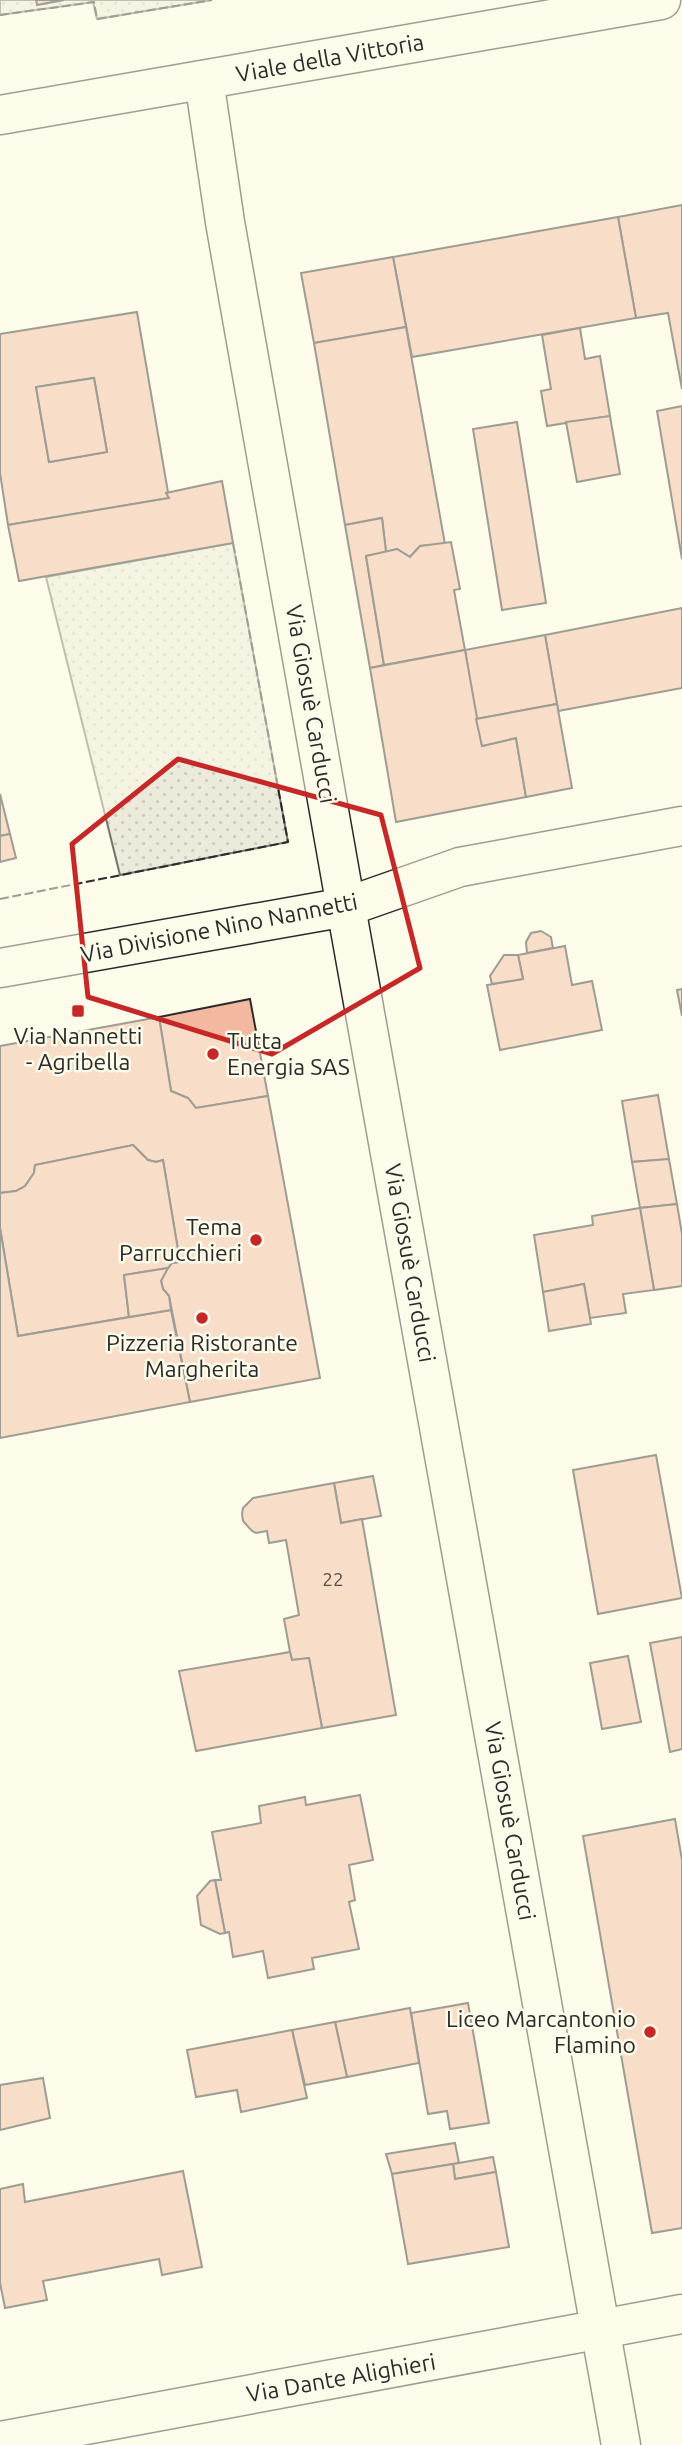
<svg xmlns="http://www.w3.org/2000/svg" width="682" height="2445" font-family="Ubuntu,sans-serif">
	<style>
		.grass { fill: url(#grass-dots); stroke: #74746e; stroke-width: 2 }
		.building { fill: #f2b8a0; stroke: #2b2b2b; stroke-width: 2; fill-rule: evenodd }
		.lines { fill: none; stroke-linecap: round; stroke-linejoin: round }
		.minor-casing { stroke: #2b2b2b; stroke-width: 41 }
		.tertiary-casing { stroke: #2b2b2b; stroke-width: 41 }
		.secondary-casing { stroke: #2b2b2b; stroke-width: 41 }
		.minor { stroke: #fdfbea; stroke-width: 38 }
		.tertiary { stroke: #fdfbea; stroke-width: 38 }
		.secondary { stroke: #fdfbea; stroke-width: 38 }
		.fence { stroke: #2b2b2b; stroke-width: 2; stroke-dasharray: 9 3.5; stroke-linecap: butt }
		.marked { fill: none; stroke: #c62828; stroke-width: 5; stroke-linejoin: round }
		.poi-dot { fill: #c62828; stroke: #fdfbea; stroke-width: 2.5 }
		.labels { text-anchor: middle; stroke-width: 5; stroke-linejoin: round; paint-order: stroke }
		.number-label { font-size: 19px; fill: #5d4e48 }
		.street-label { font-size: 23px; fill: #2b2b2b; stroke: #fdfbea }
		.poi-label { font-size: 23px; fill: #2b2b2b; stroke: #fdfbea }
	</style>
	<defs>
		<pattern id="grass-dots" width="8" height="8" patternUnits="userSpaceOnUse" patternTransform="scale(1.75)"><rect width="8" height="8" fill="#ecebdb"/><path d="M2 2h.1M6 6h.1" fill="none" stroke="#cbcabc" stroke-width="1.8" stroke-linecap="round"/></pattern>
	</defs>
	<rect width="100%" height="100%" fill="#fdfbea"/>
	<g class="grass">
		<polygon points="0,0 212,0 97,19 93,2 0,15"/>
		<polygon points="233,543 288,842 120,875 46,577"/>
	</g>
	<g class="building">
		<polygon points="36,0 64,0 37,5"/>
		<polygon points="682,205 682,389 668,313 636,318 618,217"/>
		<polygon points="618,217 636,318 412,357 393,257"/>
		<polygon points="393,257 406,327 314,343 301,273"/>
		<path d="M137,312L169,498L8,525L0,473V334ZM94,378L107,452L49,462L36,387Z"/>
		<polygon points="406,327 445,544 420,546 410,557 397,549 386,552 382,518 345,525 314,343"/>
		<polygon points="580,328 585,359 600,356 610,416 547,426 541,391 551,389 542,335"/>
		<polygon points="94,378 107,452 49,462 36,387"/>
		<polygon points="682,406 682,559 657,411"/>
		<polygon points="610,416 620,474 577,482 566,422"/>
		<polygon points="517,422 546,603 502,610 473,429"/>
		<polygon points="222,481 233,543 19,581 8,525 169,498 166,493"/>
		<polygon points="382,518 386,552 366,556 384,665 370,668 345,525"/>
		<polygon points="451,542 460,589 454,590 465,650 384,665 366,556 397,549 410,557 420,546"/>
		<polygon points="682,608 682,688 558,711 545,635"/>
		<polygon points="545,635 557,704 476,719 465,650"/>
		<polygon points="465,650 482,746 516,738 526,797 396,822 370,668"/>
		<polygon points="557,704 572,788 526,797 516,738 482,746 476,719"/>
		<polygon points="0,794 10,834 0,836"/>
		<polygon points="10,834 16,858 0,862 0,836"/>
		<polygon points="541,931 551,937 553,948 527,953 526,942 531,933"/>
		<polygon points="565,946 572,985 592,981 602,1030 500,1050 487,985 523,979 518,955"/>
		<polygon points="504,955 518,955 523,979 492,984 490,976"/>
		<polygon points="682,989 682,1016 677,990"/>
		<polygon points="250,999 268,1096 196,1108 188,1098 171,1091 159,1017"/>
		<polygon points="159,1017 171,1091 188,1098 196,1108 268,1096 320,1378 190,1402 169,1296 163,1289 161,1281 164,1273 172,1263 180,1262 163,1160 156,1162 148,1160 133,1145 35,1165 34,1173 25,1186 16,1191 0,1193 0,1046"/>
		<polygon points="658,1095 669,1159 632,1162 622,1101"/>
		<polygon points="133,1145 148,1160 156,1162 163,1160 180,1262 172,1263 168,1268 124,1275 129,1317 18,1336 0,1228 0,1193 16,1191 25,1186 34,1173 35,1165"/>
		<polygon points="669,1159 677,1204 640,1208 632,1162"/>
		<polygon points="677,1204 682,1234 682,1286 654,1290 640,1208"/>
		<polygon points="640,1208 654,1290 623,1294 626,1313 590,1318 584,1284 543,1292 534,1235 593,1225 592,1216"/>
		<polygon points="0,1228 18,1336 171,1310 190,1402 0,1438"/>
		<polygon points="168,1268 161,1281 163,1289 169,1296 171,1310 129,1317 124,1275"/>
		<polygon points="584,1284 591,1324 549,1331 543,1292"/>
		<polygon points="656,1455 682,1598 598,1614 573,1470"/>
		<polygon points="373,1476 381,1516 341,1523 334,1483"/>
		<polygon points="334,1483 341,1523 362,1519 396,1715 322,1728 309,1658 292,1660 290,1652 284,1619 299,1615 286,1540 269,1543 267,1531 256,1533 252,1531 243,1521 242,1514 243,1508 253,1498"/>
		<polygon points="682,1637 682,1749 670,1752 650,1643"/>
		<polygon points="290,1652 292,1660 309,1658 322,1728 196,1751 179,1671"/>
		<polygon points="628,1656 641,1722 602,1729 590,1663"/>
		<polygon points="360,1795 373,1860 349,1865 355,1900 349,1902 359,1949 312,1958 314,1969 268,1978 263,1951 233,1957 229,1932 225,1933 215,1880 221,1880 212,1832 261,1823 259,1806 305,1797 306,1805"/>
		<polygon points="675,1819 682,1860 682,2228 652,2233 583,1836"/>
		<polygon points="215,1880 225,1933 220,1934 201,1925 197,1896 210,1881"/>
		<polygon points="468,2003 489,2123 450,2129 447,2111 428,2114 411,2013"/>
		<polygon points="410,2008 419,2063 347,2077 335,2022"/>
		<polygon points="335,2022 347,2077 305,2085 292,2030"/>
		<polygon points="292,2030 307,2098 241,2112 237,2090 196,2097 187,2050"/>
		<polygon points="43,2078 50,2118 0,2130 0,2085"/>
		<polygon points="455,2143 459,2163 392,2174 386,2154"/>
		<polygon points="493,2157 496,2172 455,2179 453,2164"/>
		<polygon points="453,2164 455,2179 496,2172 509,2247 408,2264 392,2174"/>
		<polygon points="183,2171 202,2267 162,2275 159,2259 43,2281 47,2300 5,2308 0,2283 0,2189 23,2184 25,2202"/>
	</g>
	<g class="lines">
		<defs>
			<g id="minor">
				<polyline points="204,80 225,222 346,907 621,2445"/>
				<polyline points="0,968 346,907 460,867 682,826"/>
			</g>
			<polyline id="tertiary" points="0,115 661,0"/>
			<polyline id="secondary" points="0,2441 682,2314"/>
		</defs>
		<use href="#minor" class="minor-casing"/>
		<use href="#tertiary" class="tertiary-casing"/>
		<use href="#secondary" class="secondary-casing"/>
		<use href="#minor" class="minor"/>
		<use href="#tertiary" class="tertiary"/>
		<use href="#secondary" class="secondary"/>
		<g class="fence">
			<polyline points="0,15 94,2 97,19 212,0"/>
			<polyline points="0,899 288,842 233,543"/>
		</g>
	</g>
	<path d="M0 0H682V2445H0ZM178,759L381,815L420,968L272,1054L88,997L72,844Z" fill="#fdfbea" fill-opacity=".55" fill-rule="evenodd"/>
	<path class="marked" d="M178,759L381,815L420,968L272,1054L88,997L72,844Z"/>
	<g class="poi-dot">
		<rect x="71" y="1004" width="14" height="14" rx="3.5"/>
		<circle cx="213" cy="1054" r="7"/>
		<circle cx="256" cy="1240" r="7"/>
		<circle cx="202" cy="1318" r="7"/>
		<circle cx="650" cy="2032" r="7"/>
	</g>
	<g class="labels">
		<g class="number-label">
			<text x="333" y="1586">22</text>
		</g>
		<g class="street-label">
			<text transform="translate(330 58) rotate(-10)" y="8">Viale della Vittoria</text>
			<text transform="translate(311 704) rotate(80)" y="8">Via Giosuè Carducci</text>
			<text transform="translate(219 928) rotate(-11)" y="8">Via Divisione Nino Nannetti</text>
			<text transform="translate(410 1263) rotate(80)" y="8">Via Giosuè Carducci</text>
			<text transform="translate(510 1821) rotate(80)" y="8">Via Giosuè Carducci</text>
			<text transform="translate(341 2378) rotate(-10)" y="8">Via Dante Alighieri</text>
		</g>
		<g class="poi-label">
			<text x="78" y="1044">Via Nannetti<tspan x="78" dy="26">- Agribella</tspan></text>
			<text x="227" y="1049" text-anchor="start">Tutta<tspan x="227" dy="26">Energia SAS</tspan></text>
			<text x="242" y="1235" text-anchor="end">Tema<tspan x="242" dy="26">Parrucchieri</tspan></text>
			<text x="202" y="1351">Pizzeria Ristorante<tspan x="202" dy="26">Margherita</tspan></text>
			<text x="636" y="2027" text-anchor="end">Liceo Marcantonio<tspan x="636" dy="26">Flamino</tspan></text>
		</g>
	</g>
</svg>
